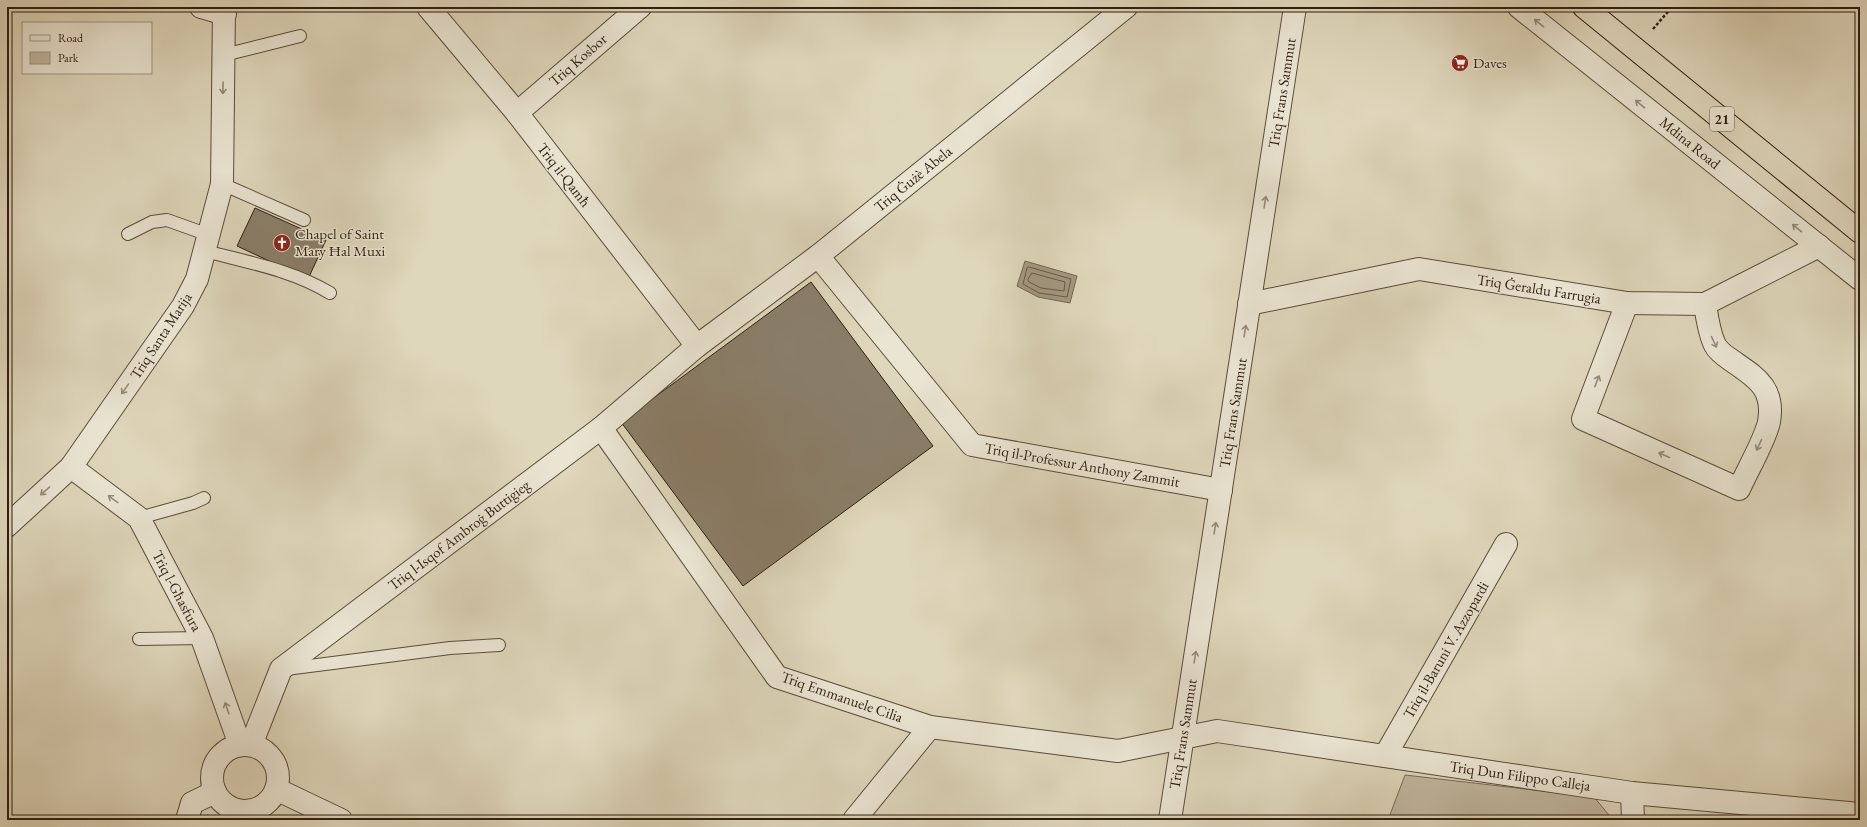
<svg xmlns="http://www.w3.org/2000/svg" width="1867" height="827" font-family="'EB Garamond',serif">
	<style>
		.green { fill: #c1b79f; stroke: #786a57 }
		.water { fill: #a39881; stroke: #746753 }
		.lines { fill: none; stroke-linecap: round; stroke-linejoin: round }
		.shore { stroke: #685a48; stroke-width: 1 }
		.building { fill: #8a7e69; stroke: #2e1d0f }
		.service-casing { stroke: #5a4c3a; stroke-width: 14 }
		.minor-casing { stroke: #5a4c3a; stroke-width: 24 }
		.trunk-casing { stroke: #2e1d0f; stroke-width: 24 }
		.path { stroke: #2e1d0f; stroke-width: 2.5; stroke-dasharray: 3 2; stroke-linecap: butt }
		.service { stroke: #eae5d3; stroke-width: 12 }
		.minor { stroke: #eae5d3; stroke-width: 22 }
		.trunk { stroke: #dfd7bc; stroke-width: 22 }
		.oneway { stroke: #958b7b }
		.labels { text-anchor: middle; stroke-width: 3; stroke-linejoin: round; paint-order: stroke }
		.shield { fill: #eae5d3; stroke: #66594a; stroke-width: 1 }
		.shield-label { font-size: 14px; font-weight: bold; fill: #2e1d0f }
		.street-label { font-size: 15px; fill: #2e1d0f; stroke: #eae5d3 }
		.poi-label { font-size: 15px; fill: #2e1d0f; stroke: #eae5d3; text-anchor: start }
	</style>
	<rect width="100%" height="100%" fill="#dfd7bc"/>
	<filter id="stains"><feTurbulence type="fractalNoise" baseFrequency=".005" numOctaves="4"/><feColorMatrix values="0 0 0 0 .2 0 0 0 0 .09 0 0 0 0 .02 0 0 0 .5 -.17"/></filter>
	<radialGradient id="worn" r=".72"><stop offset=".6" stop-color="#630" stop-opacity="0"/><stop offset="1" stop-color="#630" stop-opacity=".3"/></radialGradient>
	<polygon class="green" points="1405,775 1594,797 1613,820 1388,820"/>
	<polygon class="water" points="1025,261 1077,276 1070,303 1038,297 1017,286"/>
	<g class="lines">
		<g class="shore">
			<polygon points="1029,267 1071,279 1067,297 1039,293 1023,284 1027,268"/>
			<polygon points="1032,273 1065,282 1064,291 1041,288 1029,282 1028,280"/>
		</g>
	</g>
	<g class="building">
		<polygon points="255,208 326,240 308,279 237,246"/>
		<polygon points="811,282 933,446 743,586 621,422"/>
	</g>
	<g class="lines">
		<defs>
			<g id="service">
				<polyline points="224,55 300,36"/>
				<polyline points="222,184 304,220"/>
				<polyline points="128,234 152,222 167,220 209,235"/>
				<path d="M205,251C247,262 292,270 330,293"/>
				<polyline points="139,518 193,503 204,498"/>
				<polyline points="139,639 202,638"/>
				<polyline points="286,669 450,648 499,645"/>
			</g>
			<g id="minor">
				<polyline points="201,7 225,14"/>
				<polyline points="428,7 517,113 697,346"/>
				<polyline points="1519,7 1860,279"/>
				<polyline points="517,113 640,7"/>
				<polyline points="818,256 972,445 1221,490"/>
				<path d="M1627,303L1583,419L1739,489C1747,471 1765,440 1769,422C1775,387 1755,377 1731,360C1725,356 1718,351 1715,345C1709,333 1707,317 1705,304"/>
				<polyline points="1249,304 1419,269 1627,303 1705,304 1819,246"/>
				<polyline points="601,428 777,677 930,727 1118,751 1217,731 1632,793 1860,814"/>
				<polyline points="71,467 139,518 202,638 240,745"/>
				<polyline points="7,526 71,467 183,306 197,279 222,184 224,7"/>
				<polyline points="251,745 281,669 601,428 697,346 818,256 1126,7"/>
				<circle cx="245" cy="778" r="33"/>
				<polyline points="1385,756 1506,544"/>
				<polyline points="276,789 341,820"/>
				<polyline points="1632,793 1633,820"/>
				<polyline points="187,820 192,803 215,792"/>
				<polyline points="854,820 930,727"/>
				<polyline points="1170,820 1295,7"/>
			</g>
			<polyline id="trunk" points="1584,7 1860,232"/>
		</defs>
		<use href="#service" class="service-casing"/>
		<use href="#minor" class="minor-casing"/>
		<use href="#trunk" class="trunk-casing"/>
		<polyline class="path" points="1653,29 1672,7"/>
		<use href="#service" class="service"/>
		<use href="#minor" class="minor"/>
		<use href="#trunk" class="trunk"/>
	</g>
	<defs><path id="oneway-shaft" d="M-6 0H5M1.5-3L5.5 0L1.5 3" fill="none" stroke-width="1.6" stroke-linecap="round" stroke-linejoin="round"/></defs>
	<g class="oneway">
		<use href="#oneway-shaft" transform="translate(1539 23) rotate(-141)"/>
		<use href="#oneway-shaft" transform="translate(223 88) rotate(91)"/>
		<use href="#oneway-shaft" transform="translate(1640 104) rotate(-141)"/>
		<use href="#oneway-shaft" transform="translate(1265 202) rotate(-81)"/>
		<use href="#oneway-shaft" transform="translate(1797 228) rotate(-141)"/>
		<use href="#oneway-shaft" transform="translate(1245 331) rotate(-81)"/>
		<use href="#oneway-shaft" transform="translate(1714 342) rotate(65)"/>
		<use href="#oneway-shaft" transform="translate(1597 381) rotate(-69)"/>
		<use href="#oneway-shaft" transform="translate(125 389) rotate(125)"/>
		<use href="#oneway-shaft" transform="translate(1759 445) rotate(115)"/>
		<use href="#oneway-shaft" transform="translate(1664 455) rotate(-156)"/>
		<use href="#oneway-shaft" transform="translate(45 491) rotate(139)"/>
		<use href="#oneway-shaft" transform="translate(113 499) rotate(-144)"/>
		<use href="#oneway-shaft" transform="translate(1215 528) rotate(-81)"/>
		<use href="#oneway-shaft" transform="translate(1195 657) rotate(-81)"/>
		<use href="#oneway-shaft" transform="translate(227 708) rotate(-109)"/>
	</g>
	<defs>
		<symbol id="supermarket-disc" viewBox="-11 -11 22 22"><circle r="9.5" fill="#8f2418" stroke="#eae5d3"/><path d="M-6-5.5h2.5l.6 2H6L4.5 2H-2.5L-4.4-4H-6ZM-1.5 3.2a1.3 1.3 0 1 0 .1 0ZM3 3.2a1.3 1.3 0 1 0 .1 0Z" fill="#fff"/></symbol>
		<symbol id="church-disc" viewBox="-11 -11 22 22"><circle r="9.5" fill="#8f2418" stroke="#eae5d3"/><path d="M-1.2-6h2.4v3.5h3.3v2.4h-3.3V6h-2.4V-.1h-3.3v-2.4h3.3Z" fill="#fff"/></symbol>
	</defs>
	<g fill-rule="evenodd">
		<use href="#supermarket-disc" x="1450" y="53" width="20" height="20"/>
		<use href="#church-disc" x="272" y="233" width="20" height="20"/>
	</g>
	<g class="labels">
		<rect class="shield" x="1710" y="107" width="24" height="24" rx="3"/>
		<g class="shield-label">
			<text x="1722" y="124">21</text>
		</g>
		<g class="street-label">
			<text transform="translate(578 60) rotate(-41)" y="5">Triq Kosbor</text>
			<text transform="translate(1282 93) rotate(-81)" y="5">Triq Frans Sammut</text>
			<text transform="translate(1690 143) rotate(39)" y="5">Mdina Road</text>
			<text transform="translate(564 175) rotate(52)" y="5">Triq il-Qamħ</text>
			<text transform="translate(913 179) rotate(-39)" y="5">Triq Ġużè Abela</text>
			<text transform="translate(1539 289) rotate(9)" y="5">Triq Ġeraldu Farrugia</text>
			<text transform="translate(161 336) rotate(-57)" y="5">Triq Santa Marija</text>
			<text transform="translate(1233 413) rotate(-81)" y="5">Triq Frans Sammut</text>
			<text transform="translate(1082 465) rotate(10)" y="5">Triq il-Professur Anthony Zammit</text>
			<text transform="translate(459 535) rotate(-37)" y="5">Triq l-Isqof Ambroġ Buttigieg</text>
			<text transform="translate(177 591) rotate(62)" y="5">Triq l-Għasfura</text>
			<text transform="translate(1446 650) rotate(-60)" y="5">Triq il-Baruni V. Azzopardi</text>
			<text transform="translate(842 697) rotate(19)" y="5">Triq Emmanuele Cilia</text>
			<text transform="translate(1183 734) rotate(-81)" y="5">Triq Frans Sammut</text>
			<text transform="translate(1520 776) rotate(8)" y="5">Triq Dun Filippo Calleja</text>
		</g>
		<g class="poi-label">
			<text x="1473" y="68">Daves</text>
			<text x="295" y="239">Chapel of Saint<tspan x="295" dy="17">Mary Ħal Muxi</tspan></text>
		</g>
	</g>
	<rect width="1867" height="827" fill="none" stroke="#dfd7bc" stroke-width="24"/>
	<rect x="8" y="8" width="1851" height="811" fill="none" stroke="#2e1d0f" stroke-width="2"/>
	<rect x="12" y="12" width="1843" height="803" fill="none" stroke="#2e1d0f"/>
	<rect x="22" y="22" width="130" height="52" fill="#eae5d3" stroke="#9f9585"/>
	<rect x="30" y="35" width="20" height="6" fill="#eae5d3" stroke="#9f9585"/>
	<text x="58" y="42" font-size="12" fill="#2e1d0f">Road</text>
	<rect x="30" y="52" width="20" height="12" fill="#c1b79f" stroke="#9f9585"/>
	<text x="58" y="62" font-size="12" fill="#2e1d0f">Park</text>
	<rect width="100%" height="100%" filter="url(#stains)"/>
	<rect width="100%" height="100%" fill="url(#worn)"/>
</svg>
